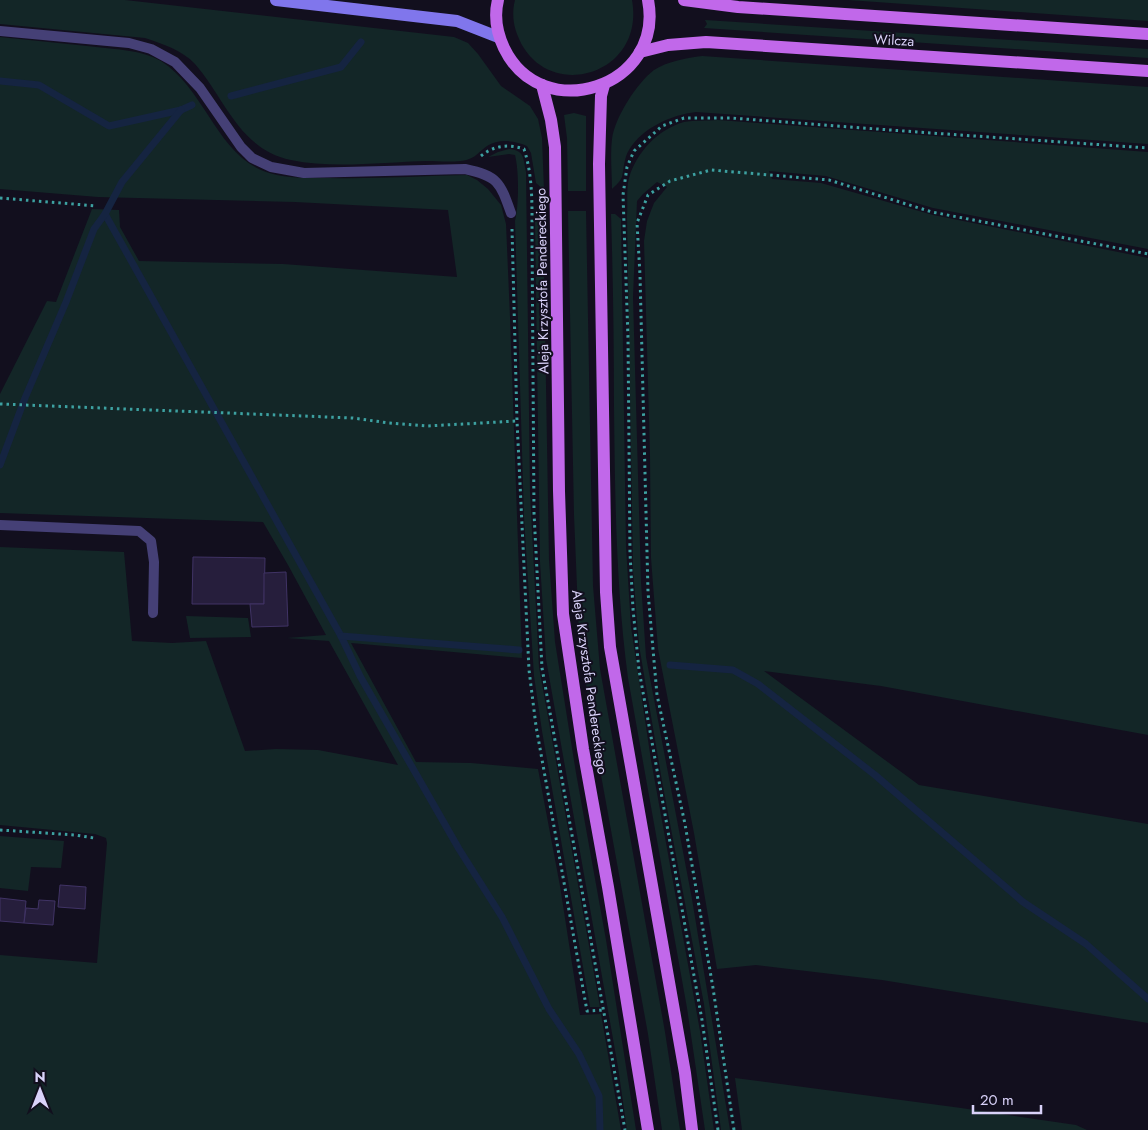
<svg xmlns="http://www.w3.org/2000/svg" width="1148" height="1130" font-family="Jost,sans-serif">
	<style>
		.green { fill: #132627 }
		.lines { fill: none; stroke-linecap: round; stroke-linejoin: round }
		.stream { stroke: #152441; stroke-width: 7 }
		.building { fill: #261e3c; stroke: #403365 }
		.path { stroke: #3da1a1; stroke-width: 3; stroke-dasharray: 2.5 4; stroke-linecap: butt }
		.lane { stroke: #454076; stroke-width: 10 }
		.secondary { stroke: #8076ec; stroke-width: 12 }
		.primary { stroke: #c168ea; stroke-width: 12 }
		.labels { text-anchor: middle; stroke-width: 4; stroke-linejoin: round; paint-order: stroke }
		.street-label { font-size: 14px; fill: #d9d2f9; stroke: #120f1e }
	</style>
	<rect width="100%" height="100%" fill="#120f1e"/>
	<g class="green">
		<path d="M0,0H125L454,37L468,43L478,54L501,86L530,106L538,119L542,138L544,190L536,183L531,153L527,146C516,141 499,138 487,146C481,150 476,157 469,159C460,163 438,161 427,161C384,162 333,169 291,160C239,149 226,100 195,64C182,50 163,44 145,38L0,24Z"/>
		<path d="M515,0H632C646,77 543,105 517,34C513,24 512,11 515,0Z"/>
		<polygon points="848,0 1148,0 1148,21"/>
		<polygon points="705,20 1148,49 1148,58 704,28 707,24"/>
		<path d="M0,37C29,40 58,43 87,46C110,49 140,49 161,61C205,89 217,155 266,172C286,179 309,178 330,178C376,179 421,176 467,175L477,180L488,189L501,205L506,224L510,317L522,658L351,643L416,762L471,763L538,769L560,886L580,1015L601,1014L621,1130H0V955L97,963L107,843L106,838L95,834L0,825V547L124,552L132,641L172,643L206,641L245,751L276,749L318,750L398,765L329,641L287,638L326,635L288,565L263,522L0,513V394L47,301L56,302L92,209L119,210L120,227L139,261L283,264L457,277L448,210L295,202L98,197L0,189Z"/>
		<path d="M702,56L1148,87V144L696,112C671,115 642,128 629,150C624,158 624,168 622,177C620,182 615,186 612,189C612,173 610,155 612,139C615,117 637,83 654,70C668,61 687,58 702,56Z"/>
		<polygon points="574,113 586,116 586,191 568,191 567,138 564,115"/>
		<path d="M718,120L1148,152V249L933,208L826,176L769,171L772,179L821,183L933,215L1148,258V735L881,686L764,671L919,785L1148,824V1023L882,980L756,965L717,969L694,833L658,649L651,558L650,456L644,241L647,221L654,203L667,187L657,182L643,194L637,201L633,297L641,582L646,657L692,899L730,1130H721L704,1004L662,781L639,645L633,570L627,216C628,204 626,189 629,178C636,153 658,129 684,122C694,120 707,121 718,120Z"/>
		<path d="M509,149C525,150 523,159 526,172L530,492L539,667L600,1007H590L542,731L534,676L524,517L515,221C519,204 519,171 515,155L509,154L488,157L498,152Z"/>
		<polygon points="543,211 549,560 555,642 576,773 606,940 636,1130 627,1130 618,1067 546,659 540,562 535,222"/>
		<polygon points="568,211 586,211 593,586 600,669 665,1032 680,1130 662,1130 648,1034 593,731 579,635 574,515"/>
		<path d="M611,214H615L621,219L626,547L631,627L651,760L700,1031L714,1130H705L687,1008L628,678C616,588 615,497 614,407C614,342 613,278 611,214Z"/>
		<polygon points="186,616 248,618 251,637 190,638"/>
		<polygon points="0,836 64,841 61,868 31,867 28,891 0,888"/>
		<polygon points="735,1078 961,1108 1076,1125 1087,1130 742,1130"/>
	</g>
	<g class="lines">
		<g class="stream">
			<polyline points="0,81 39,85 109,126 181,110 192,105"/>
			<polyline points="231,96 341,67 361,42"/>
			<polyline points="105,214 341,636 360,676 459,849 502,917 549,1009 579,1054 599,1096 600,1130"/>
			<polyline points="0,465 25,398 66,302 94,229 105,214 122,182 181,110"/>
			<polyline points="341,636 519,650"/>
			<polyline points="670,665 733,670 758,684 875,775 1023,902 1086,944 1148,999"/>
		</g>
	</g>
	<g class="building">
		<polygon points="193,557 265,558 264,604 192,604"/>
		<polygon points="286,572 288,626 252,627 250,604 264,604 264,573"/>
		<polygon points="60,885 86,887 85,909 58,907"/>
		<polygon points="0,898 26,901 24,923 0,921"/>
		<polygon points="39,900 55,901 53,925 24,923 26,908 38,909"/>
	</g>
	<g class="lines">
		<g class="path">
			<path d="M481,156C494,145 509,144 524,149C533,176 532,206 532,234L534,513L542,668L625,1130"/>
			<polyline points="0,198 97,206"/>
			<polyline points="512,229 517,421 529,670 536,726 587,1011 604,1010"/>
			<polyline points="0,404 353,418 389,423 427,426 517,421"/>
			<polyline points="0,830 75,835 94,838"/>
			<polyline points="718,1130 702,1020 639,670 633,609 630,553 628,338 623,195 627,167 634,151 662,126 684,118 731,118 917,132 1148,148"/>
			<polyline points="734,1130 713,988 685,824 657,695 648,592 640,275 637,223 648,195 670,181 711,170 829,180 932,212 1148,254"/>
		</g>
		<g class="lane">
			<path d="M0,31L129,43L151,49L175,62L200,88L241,147L252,158L271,167L304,173L465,169C498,176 500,182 511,213"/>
			<polyline points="0,525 139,531 151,541 154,562 153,613"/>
		</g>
		<polyline class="secondary" points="276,0 457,21 498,37"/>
		<g class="primary">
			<path d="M498,0C494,16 497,33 504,48C542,127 665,87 648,0"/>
			<polyline points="684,0 738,7 1148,34"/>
			<polyline points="640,52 668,45 706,42 1148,71"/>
			<polyline points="542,85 551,120 555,147 559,491 563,614 583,749 608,887 648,1130"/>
			<polyline points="604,85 601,96 599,164 606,592 610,647 685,1073 692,1130"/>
		</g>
	</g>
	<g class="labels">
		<g class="street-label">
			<text transform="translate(894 40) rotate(3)" y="5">Wilcza</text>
			<text transform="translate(542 281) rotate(-91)" y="5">Aleja Krzysztofa Pendereckiego</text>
			<text transform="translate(590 682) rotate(82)" y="5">Aleja Krzysztofa Pendereckiego</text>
		</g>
	</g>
	<g transform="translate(40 1090)" stroke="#120f1e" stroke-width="4" paint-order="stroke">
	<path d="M0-4L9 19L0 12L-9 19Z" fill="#d9d2f9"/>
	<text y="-8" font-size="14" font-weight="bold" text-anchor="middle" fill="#d9d2f9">N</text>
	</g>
	<path d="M973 1105v8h68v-8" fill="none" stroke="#d9d2f9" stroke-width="2.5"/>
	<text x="980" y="1105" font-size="15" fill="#d9d2f9" stroke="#120f1e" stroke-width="4" paint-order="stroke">20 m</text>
</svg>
